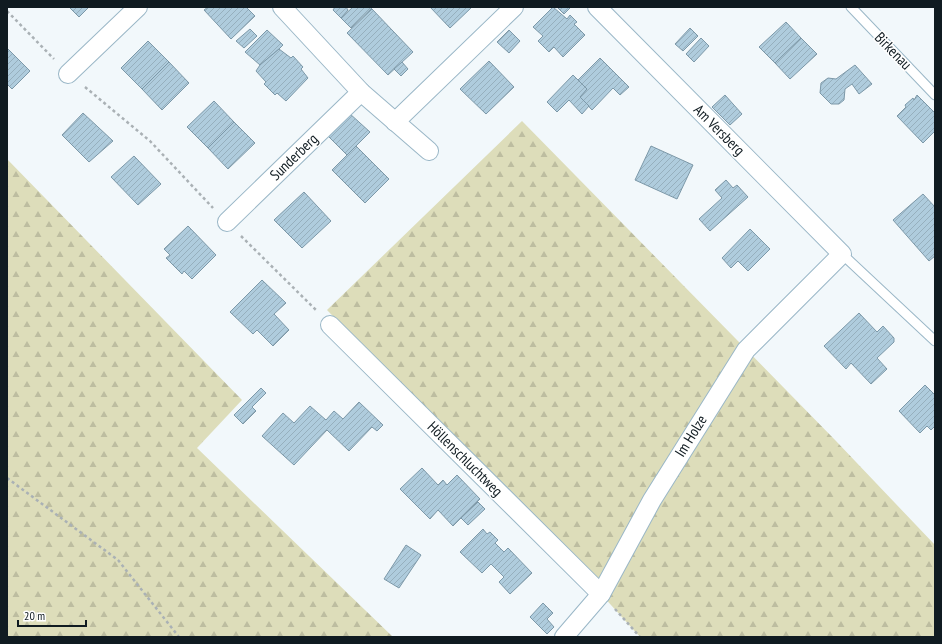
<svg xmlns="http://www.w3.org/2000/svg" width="942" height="644" font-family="'PT Sans Narrow',sans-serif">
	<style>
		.forest { fill: url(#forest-firs) }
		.building { fill: url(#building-hatch); stroke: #7c98a8 }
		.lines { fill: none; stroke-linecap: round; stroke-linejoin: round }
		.lane-casing { stroke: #9ab7c7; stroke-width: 11 }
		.street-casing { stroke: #9ab7c7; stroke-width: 20 }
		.path { stroke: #aab1b5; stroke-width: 2.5; stroke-dasharray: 3 3; stroke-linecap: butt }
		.lane { stroke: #fff; stroke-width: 9 }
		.street { stroke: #fff; stroke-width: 18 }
		.labels { text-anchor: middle; stroke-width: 3; stroke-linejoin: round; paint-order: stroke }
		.street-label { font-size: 15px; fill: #101b21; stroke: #fff }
	</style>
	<defs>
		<pattern id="forest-firs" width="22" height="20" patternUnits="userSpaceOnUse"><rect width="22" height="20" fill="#ddddba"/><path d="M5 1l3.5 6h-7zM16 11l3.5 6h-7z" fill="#bdbda0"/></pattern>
		<pattern id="building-hatch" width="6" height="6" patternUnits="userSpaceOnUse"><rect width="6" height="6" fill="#afccdd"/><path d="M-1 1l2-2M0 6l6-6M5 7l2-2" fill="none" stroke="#96afbd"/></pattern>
	</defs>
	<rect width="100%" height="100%" fill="#f2f8fb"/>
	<g class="forest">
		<polygon points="522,121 836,441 935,545 935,637 640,637 601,594 327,310"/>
		<polygon points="7,159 242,400 197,448 393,637 7,637"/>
	</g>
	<g class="building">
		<polygon points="69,7 89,7 79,17"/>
		<polygon points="208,7 246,7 255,16 231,39 204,10"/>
		<polygon points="335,7 346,7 348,10 341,18 333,10"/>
		<polygon points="353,7 373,7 351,28 341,18"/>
		<polygon points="430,7 472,7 450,28"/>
		<polygon points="553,7 567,19 570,15 577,22 574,24 585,35 563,57 554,47 549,52 538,41 543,36 533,27"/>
		<polygon points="557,7 571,7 564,14"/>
		<polygon points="372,9 413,52 388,75 347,33"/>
		<polygon points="786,22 801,38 775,63 759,47"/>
		<polygon points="690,28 698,36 683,51 675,44"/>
		<polygon points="250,29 257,36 244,48 236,41"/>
		<polygon points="267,30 283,45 279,49 260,65 245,52"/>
		<polygon points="509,30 520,41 509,53 497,42"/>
		<polygon points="701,38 709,46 694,62 686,54"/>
		<polygon points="801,38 817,54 790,79 775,63"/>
		<polygon points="148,41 169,62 142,89 121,68"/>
		<polygon points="7,48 30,71 12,89 7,84"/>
		<polygon points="279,49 291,58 293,56 303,67 301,69 308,78 286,101 277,93 275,95 264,84 266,82 256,71 260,65"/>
		<polygon points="600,58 629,87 620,95 613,88 592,110 580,97 587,89 578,80"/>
		<polygon points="489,61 514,87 486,114 460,89"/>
		<polygon points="169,62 189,83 162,110 142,89"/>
		<polygon points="402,62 408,69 401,76 394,69"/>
		<polygon points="855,65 872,84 859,94 852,84 845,89 844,100 839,104 831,104 820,93 821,83 828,78 836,79"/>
		<polygon points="573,75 587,89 580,97 589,106 582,114 569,100 557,112 547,102"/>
		<polygon points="725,95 742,114 730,125 712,107"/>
		<polygon points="917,95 935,113 935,131 923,143 897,116 906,107 905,105 913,98 914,100"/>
		<polygon points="214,101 234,122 208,148 187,127"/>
		<polygon points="83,113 113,141 89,162 62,135"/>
		<polygon points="349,113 370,132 347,155 326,134"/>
		<polygon points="234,122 255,143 228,169 208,148"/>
		<polygon points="356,146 389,179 365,203 332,170"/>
		<polygon points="651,146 693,165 677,199 635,180"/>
		<polygon points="134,156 161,184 138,205 111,177"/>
		<polygon points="726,180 733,188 737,185 748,197 710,231 699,219 722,198 715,190"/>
		<polygon points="304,192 331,221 302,248 274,220"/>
		<polygon points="923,194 935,207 935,256 929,261 893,220"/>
		<polygon points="188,226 216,255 192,279 184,271 182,274 166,258 170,255 164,249"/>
		<polygon points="750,229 770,249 748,271 738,261 731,268 722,258"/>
		<polygon points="262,280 286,303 274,314 289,330 273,346 257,330 253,334 230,312"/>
		<polygon points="859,313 877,332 883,326 894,338 894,342 877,358 887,369 871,384 851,363 846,369 824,346"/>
		<polygon points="925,385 935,395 935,426 931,430 927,426 920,433 899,411"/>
		<polygon points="261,388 266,393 252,407 256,411 243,424 234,415"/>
		<polygon points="359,402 383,425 377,431 372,427 349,451 327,430 294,465 262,436 283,413 294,423 310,406 326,420 334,411 343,419"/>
		<polygon points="422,468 438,485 443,480 447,485 457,475 480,499 453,526 438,510 430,519 400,489"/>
		<polygon points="478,502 485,509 468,525 461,518"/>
		<polygon points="483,529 487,534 490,532 498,540 495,543 504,552 508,548 532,573 510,594 499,582 504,577 491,564 482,573 460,552"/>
		<polygon points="406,545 421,555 399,588 384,579"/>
		<polygon points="543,603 553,613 547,619 554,627 547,634 530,617"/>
	</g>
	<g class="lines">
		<defs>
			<g id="lane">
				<polyline points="851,7 935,95"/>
				<polyline points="842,254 935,341"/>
			</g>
			<g id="street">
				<polyline points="282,7 361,92 429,151"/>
				<polyline points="68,74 138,7"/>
				<polyline points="395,122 514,7"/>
				<polyline points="227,222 361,92"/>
				<polyline points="330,325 601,594"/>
				<polyline points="564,637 601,594 652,500 746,350 842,254 597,7"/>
			</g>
		</defs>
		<use href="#lane" class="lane-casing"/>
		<use href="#street" class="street-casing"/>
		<g class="path">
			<polyline points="7,11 54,59"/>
			<polyline points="85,87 150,141 213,208"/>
			<polyline points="241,236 317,311"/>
			<polyline points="7,478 118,560 179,637"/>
			<polyline points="615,609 640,637"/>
		</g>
		<use href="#lane" class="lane"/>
		<use href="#street" class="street"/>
	</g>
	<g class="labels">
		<g class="street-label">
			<text transform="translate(893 51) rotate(46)" y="5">Birkenau</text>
			<text transform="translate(719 130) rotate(45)" y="5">Am Versberg</text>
			<text transform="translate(294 157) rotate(-44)" y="5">Sunderberg</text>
			<text transform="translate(691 436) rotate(-58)" y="5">Im Holze</text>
			<text transform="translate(465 459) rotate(45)" y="5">Höllenschluchtweg</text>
		</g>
	</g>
	<rect width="942" height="644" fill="none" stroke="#101b21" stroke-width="16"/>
	<path d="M18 620v6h68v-6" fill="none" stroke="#101b21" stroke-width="2"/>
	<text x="24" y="620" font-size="12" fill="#101b21" stroke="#ffffff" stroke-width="3" paint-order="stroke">20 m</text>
</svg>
